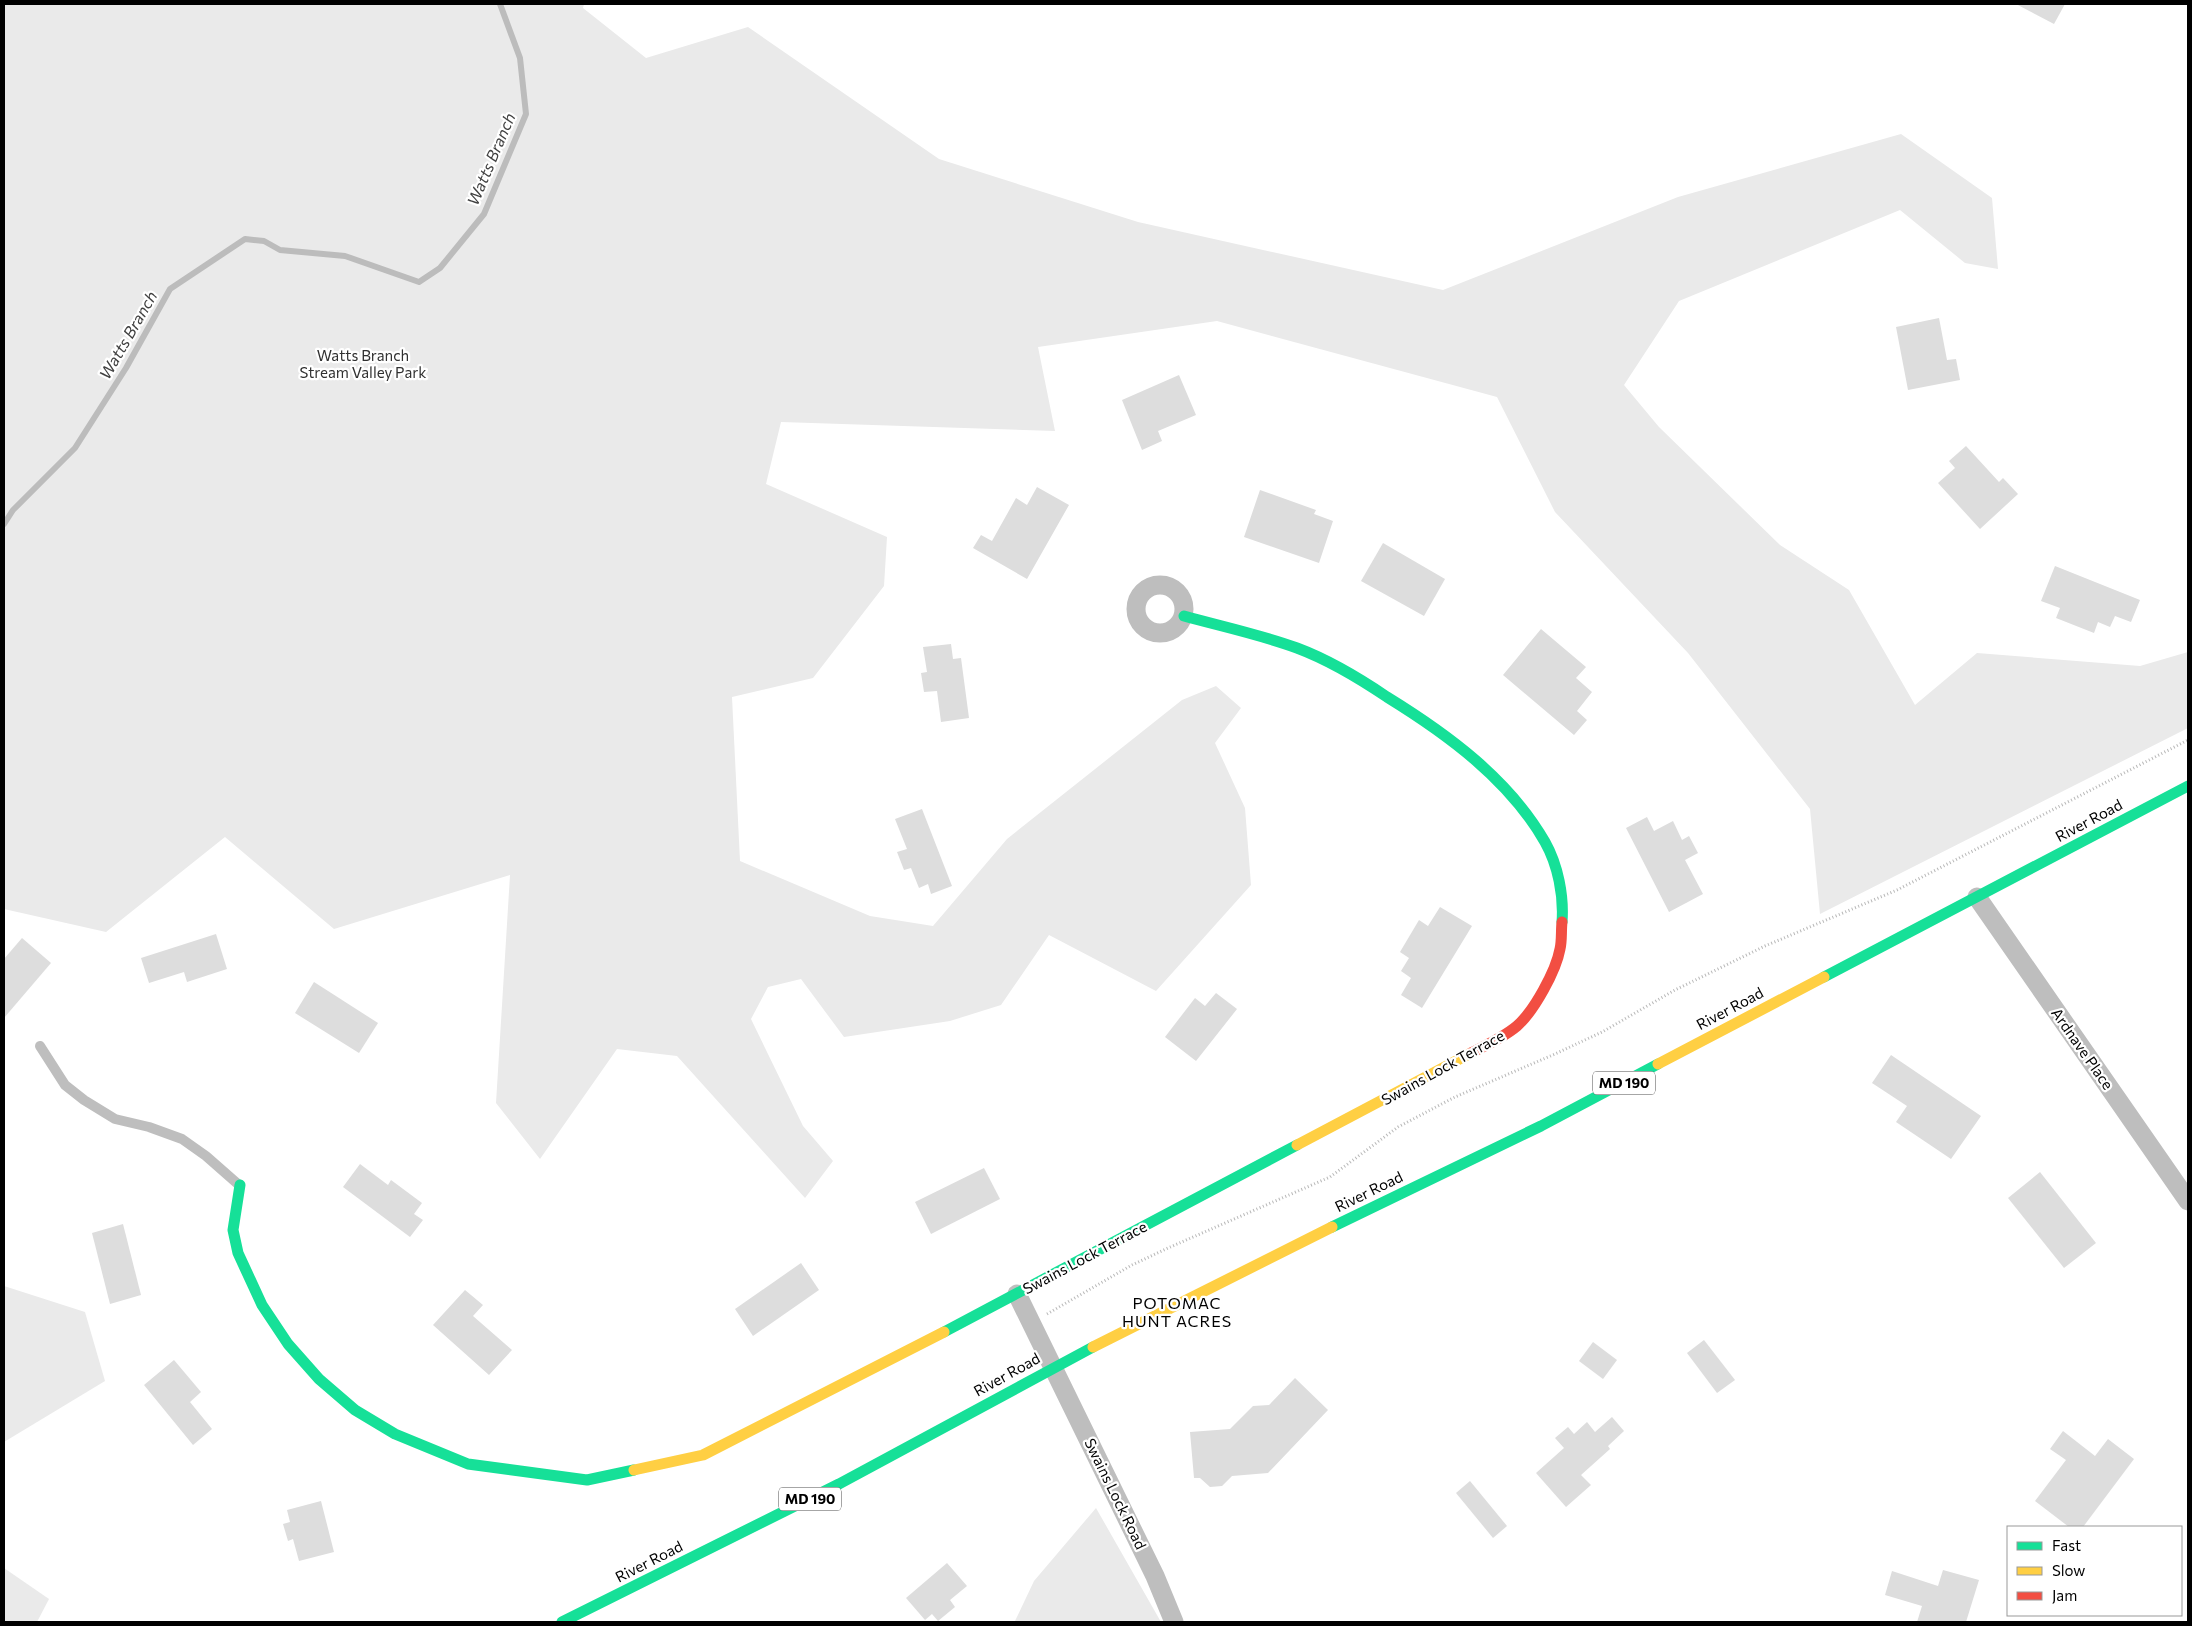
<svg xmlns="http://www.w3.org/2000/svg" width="2192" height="1626" font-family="Commissioner,sans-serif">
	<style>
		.green { fill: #eaeaea }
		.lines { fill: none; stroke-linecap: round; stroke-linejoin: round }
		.stream { stroke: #bcbcbc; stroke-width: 6 }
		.building { fill: #ddd }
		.path { stroke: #b8b8b8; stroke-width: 3; stroke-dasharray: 1 2.5; stroke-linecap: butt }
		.lane { stroke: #bebebe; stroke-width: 10 }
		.street { stroke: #bebebe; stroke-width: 19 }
		.fast { stroke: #16e098; stroke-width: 11 }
		.slow { stroke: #ffcf43; stroke-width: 11 }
		.jam { stroke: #f24e42; stroke-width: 11 }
		.labels { text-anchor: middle; stroke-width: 4.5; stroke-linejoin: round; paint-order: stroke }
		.shield { fill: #fff; stroke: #4c4c4c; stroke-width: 1 }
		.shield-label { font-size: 14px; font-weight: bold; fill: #000 }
		.park-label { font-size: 15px; fill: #303030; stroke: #fff }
		.street-label { font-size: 15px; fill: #000; stroke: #fff }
		.water-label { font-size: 16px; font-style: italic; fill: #414141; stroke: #fff }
		.neighbourhood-label { font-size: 16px; letter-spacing: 1px; fill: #000; stroke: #fff }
	</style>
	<rect width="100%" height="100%" fill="#fff"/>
	<g class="green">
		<polygon points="4,4 584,4 583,8 646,58 748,27 939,159 1138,222 1443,290 1678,197 1901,134 1992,198 1998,269 1965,263 1900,210 1679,301 1624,385 1659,427 1780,545 1849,590 1915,705 1977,653 2140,666 2188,652 2188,728 1820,914 1810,809 1688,653 1555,512 1497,397 1217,321 1038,347 1055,431 781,422 766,484 887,537 884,586 813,678 732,697 740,861 870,916 933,926 1007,839 1182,700 1216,686 1241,708 1215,743 1245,808 1251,885 1156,991 1049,935 1001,1005 950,1021 844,1037 801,979 768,987 751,1019 803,1126 833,1161 805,1198 677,1056 617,1049 540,1159 496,1103 510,875 334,929 225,837 106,932 4,909"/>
		<polygon points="4,1286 85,1312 105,1381 4,1442"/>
		<polygon points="1096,1508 1161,1622 1012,1622 1015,1621 1034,1581"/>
		<polygon points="4,1568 49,1599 37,1622 4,1622"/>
	</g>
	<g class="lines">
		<polyline class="stream" points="4,524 13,510 75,448 126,368 170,289 245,239 264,241 280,250 345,256 419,282 440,268 484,214 526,114 520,58 500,4"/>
	</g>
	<g class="building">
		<polygon points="2016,4 2065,4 2054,24"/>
		<polygon points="1939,318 1947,360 1956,359 1960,380 1908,390 1896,327"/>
		<polygon points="1179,375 1196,415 1158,431 1162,441 1142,450 1122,400"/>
		<polygon points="1966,446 1999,482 2003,478 2018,494 1980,529 1938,483 1955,468 1949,461"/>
		<polygon points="1037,487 1069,505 1027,579 973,548 981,535 992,541 1016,498 1027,505"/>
		<polygon points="1260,490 1316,510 1314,514 1333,521 1319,563 1244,537"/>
		<polygon points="1383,543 1445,579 1424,616 1361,581"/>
		<polygon points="2055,566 2140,600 2131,622 2115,616 2110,627 2098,622 2094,633 2056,618 2060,608 2041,601"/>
		<polygon points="1541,629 1586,667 1576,678 1592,692 1577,711 1587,720 1574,735 1503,675"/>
		<polygon points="951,644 953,659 961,658 969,718 941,722 937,691 924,692 921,673 927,672 923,647"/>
		<polygon points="922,809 952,886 931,894 928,884 919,888 911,868 904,870 897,852 907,849 895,819"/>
		<polygon points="1647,817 1654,831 1673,821 1682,840 1689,836 1698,853 1685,860 1703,894 1669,912 1626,828"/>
		<polygon points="1440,907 1472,926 1422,1008 1401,995 1411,978 1401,971 1409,958 1400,952 1419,920 1428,926"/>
		<polygon points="216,934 227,969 187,982 184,972 149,983 141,958"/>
		<polygon points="22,938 51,963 4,1018 4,959"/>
		<polygon points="314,982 378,1023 359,1053 295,1013"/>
		<polygon points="1216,993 1237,1009 1196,1061 1165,1037 1195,998 1205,1006"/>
		<polygon points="1891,1055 1981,1116 1951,1159 1896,1122 1907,1106 1872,1083"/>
		<polygon points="360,1164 388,1185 391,1180 422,1203 414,1214 423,1220 410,1237 343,1187"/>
		<polygon points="984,1168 1000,1199 931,1234 915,1202"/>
		<polygon points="2040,1172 2096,1243 2064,1268 2008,1198"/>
		<polygon points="123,1224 141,1295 110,1304 92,1233"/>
		<polygon points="801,1263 819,1290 753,1336 735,1309"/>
		<polygon points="465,1290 483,1305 473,1316 512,1350 489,1375 433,1325"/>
		<polygon points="1704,1340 1735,1380 1717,1393 1687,1353"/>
		<polygon points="1593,1342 1617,1360 1603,1379 1579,1361"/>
		<polygon points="174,1360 201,1392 190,1402 212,1429 193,1445 144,1385"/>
		<polygon points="1295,1378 1328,1410 1268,1473 1232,1476 1222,1486 1210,1487 1200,1478 1194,1478 1190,1432 1230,1429 1253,1406 1269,1405"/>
		<polygon points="1612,1417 1624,1431 1608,1446 1610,1449 1581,1475 1591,1485 1566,1507 1536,1473 1564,1448 1555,1438 1568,1427 1574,1434 1587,1422 1595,1432"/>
		<polygon points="2063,1431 2095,1456 2108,1439 2134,1459 2083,1527 2069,1527 2035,1501 2066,1460 2050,1449"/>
		<polygon points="1470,1481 1507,1526 1493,1538 1456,1493"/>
		<polygon points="321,1501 334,1552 299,1561 293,1539 288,1541 283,1524 290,1522 287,1510"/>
		<polygon points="947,1563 967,1586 950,1600 955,1607 938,1621 932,1614 925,1620 906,1598"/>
		<polygon points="1943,1570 1979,1580 1966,1622 1917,1622 1922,1606 1885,1595 1892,1571 1938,1586"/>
	</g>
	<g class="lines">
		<polyline class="path" points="1047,1314 1132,1265 1168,1248 1330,1177 1398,1127 1455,1097 1555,1054 1602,1032 1675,990 1765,946 1897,890 2188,740"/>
		<polyline class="lane" points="40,1046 65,1085 84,1100 115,1119 149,1127 182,1139 206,1156 239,1185"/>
		<g class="street">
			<circle cx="1160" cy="609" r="24"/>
			<polyline points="1977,897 2188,1201"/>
			<polyline points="1017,1294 1155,1576 1174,1622"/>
		</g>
		<g class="fast">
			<path d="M1184,616C1220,626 1262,635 1297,648C1329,660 1359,678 1387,697C1447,734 1509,779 1545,842C1558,865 1564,896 1562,922"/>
			<polyline points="1824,977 2188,786"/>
			<polyline points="240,1185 233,1230 238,1253 262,1305 288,1344 319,1379 355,1410 395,1434 468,1464 587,1480 634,1470"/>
			<polyline points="1332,1227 1541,1126 1658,1064"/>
			<polyline points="944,1332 1297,1145"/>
			<polyline points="562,1622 839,1484 1093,1347"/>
		</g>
		<g class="slow">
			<polyline points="1658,1064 1824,977"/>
			<polyline points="1297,1145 1471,1053"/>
			<polyline points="1093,1347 1332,1227"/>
			<polyline points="634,1470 703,1455 944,1332"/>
		</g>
		<path class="jam" d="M1471,1053C1487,1045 1504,1037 1517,1026C1534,1011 1556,971 1560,949C1562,941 1561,931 1562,922"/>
	</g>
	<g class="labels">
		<g class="shield">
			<rect x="1593" y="1071.5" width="62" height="23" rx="4"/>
			<rect x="779" y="1487.5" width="62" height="23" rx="4"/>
		</g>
		<g class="shield-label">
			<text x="1624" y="1088">MD 190</text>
			<text x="810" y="1504">MD 190</text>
		</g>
		<g class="park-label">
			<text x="363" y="361">Watts Branch<tspan x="363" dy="17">Stream Valley Park</tspan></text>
		</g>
		<g class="street-label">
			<text transform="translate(2089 821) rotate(-28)" y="5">River Road</text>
			<text transform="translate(1730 1009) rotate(-28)" y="5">River Road</text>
			<text transform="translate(2082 1049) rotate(55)" y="5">Ardnave Place</text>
			<text transform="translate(1443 1068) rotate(-29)" y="5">Swains Lock Terrace</text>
			<text transform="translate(1369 1192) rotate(-26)" y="5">River Road</text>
			<text transform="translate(1085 1258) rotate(-28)" y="5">Swains Lock Terrace</text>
			<text transform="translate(1007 1375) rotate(-29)" y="5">River Road</text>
			<text transform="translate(1115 1494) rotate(64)" y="5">Swains Lock Road</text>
			<text transform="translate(649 1562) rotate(-27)" y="5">River Road</text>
		</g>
		<g class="water-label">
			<text transform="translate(491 159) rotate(-67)" y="6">Watts Branch</text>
			<text transform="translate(128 335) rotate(-60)" y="6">Watts Branch</text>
		</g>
		<g class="neighbourhood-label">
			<text x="1177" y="1309">POTOMAC<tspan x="1177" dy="18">HUNT ACRES</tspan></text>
		</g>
	</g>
	<rect width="2192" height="1626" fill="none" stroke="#000000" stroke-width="10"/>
	<rect x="2007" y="1526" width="175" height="90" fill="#ffffff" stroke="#999999"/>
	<rect x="2017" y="1542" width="25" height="8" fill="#16e098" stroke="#999999"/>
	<text x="2052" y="1551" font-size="15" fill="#000000">Fast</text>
	<rect x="2017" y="1567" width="25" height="8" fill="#ffcf43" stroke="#999999"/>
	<text x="2052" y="1576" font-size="15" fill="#000000">Slow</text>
	<rect x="2017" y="1592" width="25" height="8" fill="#f24e42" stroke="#999999"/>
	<text x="2052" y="1601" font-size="15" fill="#000000">Jam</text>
</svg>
